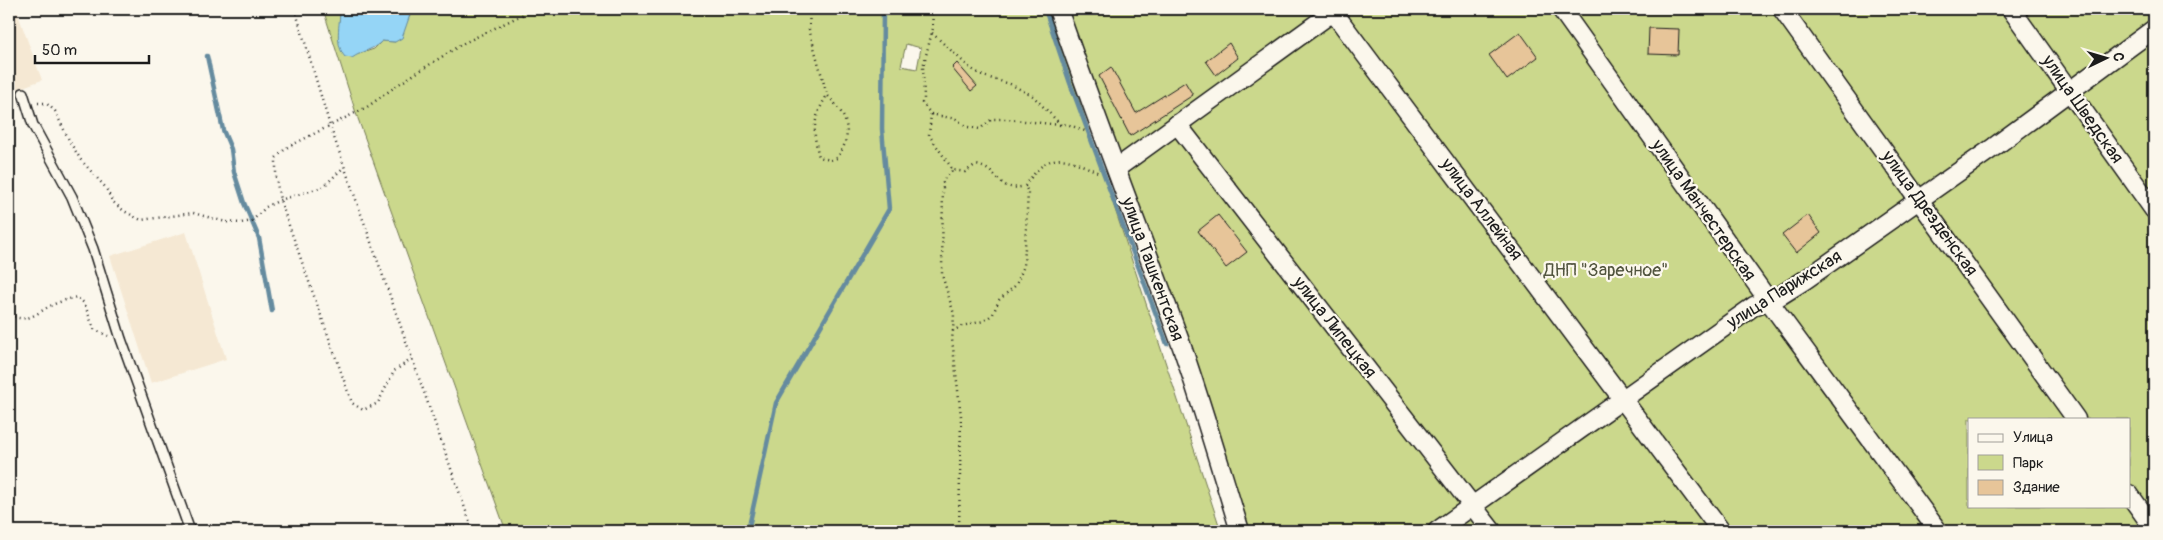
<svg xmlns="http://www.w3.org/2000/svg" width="2163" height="540" font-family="Pangolin,sans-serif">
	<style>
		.built { fill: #f5e8d3 }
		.green { fill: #cbd88c; stroke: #747a54; fill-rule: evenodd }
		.water { fill: #95d5f6; stroke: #658b9f }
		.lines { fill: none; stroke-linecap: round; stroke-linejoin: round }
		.stream { stroke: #658b9f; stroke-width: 4.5 }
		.building { fill: #e7c599; stroke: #1c1c1c }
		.service-casing { stroke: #1c1c1c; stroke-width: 12 }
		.minor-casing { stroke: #1c1c1c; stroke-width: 21 }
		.path { stroke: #1c1c1c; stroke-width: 2.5; stroke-dasharray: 1 4; stroke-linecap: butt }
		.service { stroke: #fbf7ec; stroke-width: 9 }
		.minor { stroke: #fbf7ec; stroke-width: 18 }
		.labels { text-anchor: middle; stroke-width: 4.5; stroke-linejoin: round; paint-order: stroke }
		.street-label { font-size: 18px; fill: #1c1c1c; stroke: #fbf7ec }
		.park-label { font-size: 18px; fill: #51543e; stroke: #fbf7ec }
	</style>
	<rect width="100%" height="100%" fill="#fbf7ec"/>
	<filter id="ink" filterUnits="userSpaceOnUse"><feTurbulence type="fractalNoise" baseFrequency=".02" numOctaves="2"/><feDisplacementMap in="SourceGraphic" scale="10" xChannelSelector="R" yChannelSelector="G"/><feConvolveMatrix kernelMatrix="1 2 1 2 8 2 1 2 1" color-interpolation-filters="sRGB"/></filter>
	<g filter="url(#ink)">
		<g class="built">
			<polygon points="9,9 16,9 42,80 9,92"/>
			<polygon points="186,232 226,359 151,383 110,256"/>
		</g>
		<g class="green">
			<path d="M323,9H338L340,13L339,40L359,54L374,49L382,41L395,42L411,14L412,9H908V12H924V9H1049L1221,531H506L356,113ZM906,44L921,48L917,69L901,66Z"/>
			<path d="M1059,9H2154V531H1240ZM1969,419H2129V506H1969Z"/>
		</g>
		<path class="water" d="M338,9H412L402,38L395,42L382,41C373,50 362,51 352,58L345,57C335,45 339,28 340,13Z"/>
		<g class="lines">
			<g class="stream">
				<polyline points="1045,9 1070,83 1167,344"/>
				<polyline points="207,56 223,130 231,149 234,172 244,203 259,238 272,311"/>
				<polyline points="748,531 776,403 889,209 882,129 883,9"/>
			</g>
		</g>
		<g class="building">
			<polygon points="1649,28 1679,29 1678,55 1648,54"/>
			<polygon points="1520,32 1538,57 1507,80 1489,55"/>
			<polygon points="1229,43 1238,58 1216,75 1206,61"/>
			<polygon points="957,63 977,86 971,91 952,68"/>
			<polygon points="1111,67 1136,113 1185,82 1193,95 1130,136 1099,76"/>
			<polygon points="1218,215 1247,252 1226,268 1198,231"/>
			<polygon points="1808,215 1821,233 1796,253 1782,235"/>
		</g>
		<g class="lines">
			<defs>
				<polyline id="service" points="23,93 33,125 72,197 93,249 121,339 190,531"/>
				<g id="minor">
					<path d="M1058,9C1097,122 1141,234 1182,347C1203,408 1221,470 1240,531"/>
					<polyline points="1331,9 1721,531"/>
					<polyline points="1561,9 1768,300 1938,531"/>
					<polyline points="1782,9 2076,419"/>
					<polyline points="2011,9 2154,210"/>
					<polyline points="1177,124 1492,531"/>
					<polyline points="1117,168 1337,9"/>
					<polyline points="2129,494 2154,529"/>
					<polyline points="1437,531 1754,306 1778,297 1805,280 1994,147 2154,29"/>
				</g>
			</defs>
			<use href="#service" class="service-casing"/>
			<use href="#minor" class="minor-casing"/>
			<g class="path">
				<polyline points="295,9 330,126 473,531"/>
				<path d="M810,9L809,29L827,95C848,116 854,134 837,158L830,160L819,157C812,130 813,119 827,95"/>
				<path d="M932,9L933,28L923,67L924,99L922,103L931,114L929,135L953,170L965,172L975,165C1000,168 996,194 1025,186C1050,148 1064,157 1100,173"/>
				<polyline points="932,33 970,68 983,76 1010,84 1033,96 1061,125 1067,124 1085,131"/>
				<polyline points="38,103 46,103 55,111 71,144 81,160 106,188 112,201 124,211 141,220 193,213 226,222 241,223 252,221 266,207 280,200 323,187 344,167"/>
				<polyline points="931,114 956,119 968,127 980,129 992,119 1007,119 1060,125"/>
				<polyline points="952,171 943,180 942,275 954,314 953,331"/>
				<path d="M9,315C28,323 34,315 50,306C58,302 68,299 77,297L84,303L94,329L108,336"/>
				<polyline points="412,359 394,371 378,403 363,410 352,403 280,200 276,177 276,158 286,148 367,107 399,84 462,44 534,9"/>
				<polyline points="959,531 961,416 952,339 953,331 962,326 984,321 993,314 999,300 1016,285 1024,266 1028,192 1025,186"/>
			</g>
			<use href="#service" class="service"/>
			<use href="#minor" class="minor"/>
		</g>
	</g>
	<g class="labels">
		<g class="street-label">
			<text transform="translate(2083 109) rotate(55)" y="6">улица Шведская</text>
			<text transform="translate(1482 209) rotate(53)" y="6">улица Аллейная</text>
			<text transform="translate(1704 210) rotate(55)" y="6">улица Манчестерская</text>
			<text transform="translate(1930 213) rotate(54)" y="6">улица Дрезденская</text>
			<text transform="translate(1153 269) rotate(70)" y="6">улица Ташкентская</text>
			<text transform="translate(1784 289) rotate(-32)" y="6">улица Парижская</text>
			<text transform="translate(1335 327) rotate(52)" y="6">улица Липецкая</text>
		</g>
		<g class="park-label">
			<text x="1606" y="276">ДНП "Заречное"</text>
		</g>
	</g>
	<rect width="2163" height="540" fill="none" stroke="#fbf7ec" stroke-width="30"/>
	<rect x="15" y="15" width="2133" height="510" fill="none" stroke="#1c1c1c" stroke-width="2" filter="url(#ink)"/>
	<rect x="1968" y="418" width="162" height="90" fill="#fbf7ec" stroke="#a29f99"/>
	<rect x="1978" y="434" width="25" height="8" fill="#fbf7ec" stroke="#a29f99"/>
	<text x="2013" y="442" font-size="15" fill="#1c1c1c">Улица</text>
	<rect x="1978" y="455" width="25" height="15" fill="#cbd88c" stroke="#a29f99"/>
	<text x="2013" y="468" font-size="15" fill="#1c1c1c">Парк</text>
	<rect x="1978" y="480" width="25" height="15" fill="#e7c599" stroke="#a29f99"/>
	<text x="2013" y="492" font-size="15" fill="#1c1c1c">Здание</text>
	<g transform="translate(2106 58) rotate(85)" stroke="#fbf7ec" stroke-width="4" paint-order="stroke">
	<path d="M0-4L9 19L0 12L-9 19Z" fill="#1c1c1c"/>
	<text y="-8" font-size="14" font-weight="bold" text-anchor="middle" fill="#1c1c1c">С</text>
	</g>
	<path d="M35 55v8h114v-8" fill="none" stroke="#1c1c1c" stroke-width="2.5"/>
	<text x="42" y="55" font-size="15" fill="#1c1c1c" stroke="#fbf7ec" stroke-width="4" paint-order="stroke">50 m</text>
</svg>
